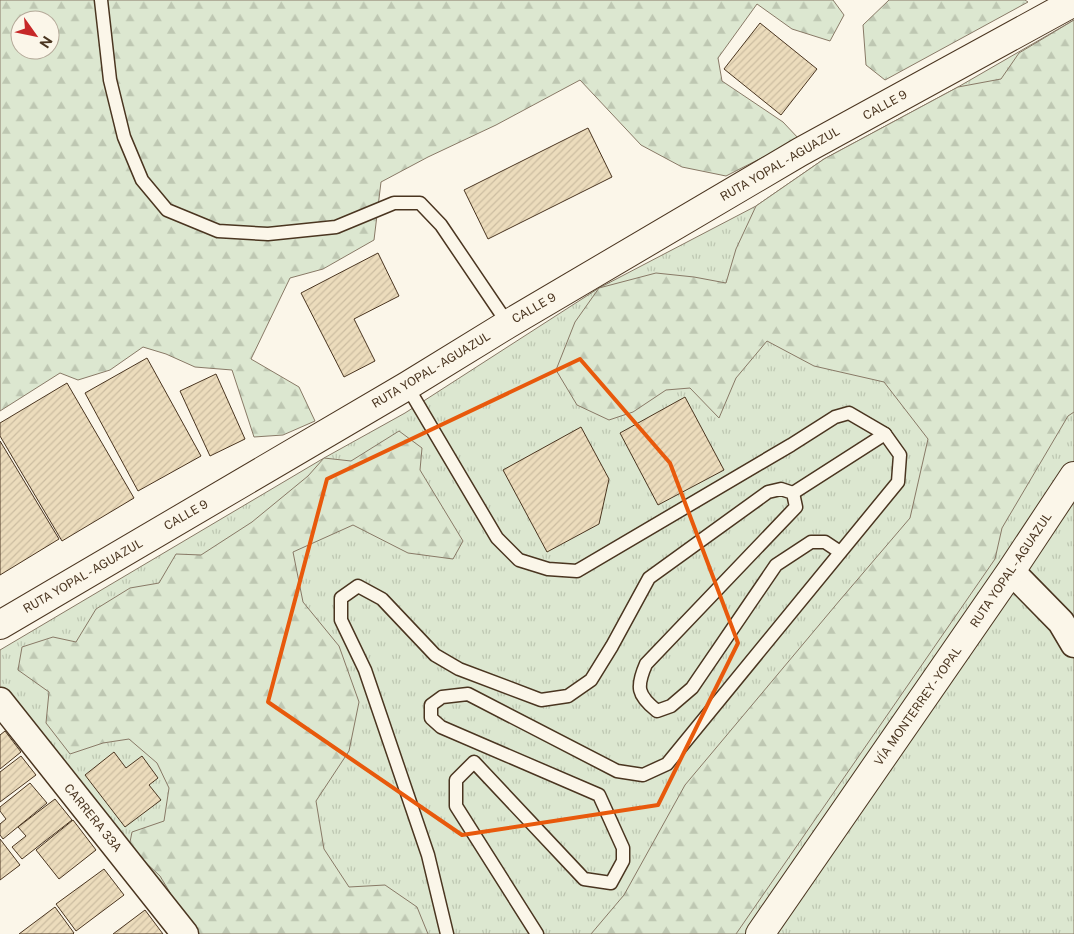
<svg xmlns="http://www.w3.org/2000/svg" width="1074" height="934" font-family="'Public Sans',sans-serif">
	<style>
		.grass { fill: url(#grass-tufts); stroke: #887966 }
		.forest { fill: url(#forest-firs); stroke: #887966; fill-rule: evenodd }
		.building { fill: url(#building-hatch); stroke: #4a3520 }
		.lines { fill: none; stroke-linecap: round; stroke-linejoin: round }
		.service-casing { stroke: #4a3520; stroke-width: 15 }
		.minor-casing { stroke: #4a3520; stroke-width: 29 }
		.tertiary-casing { stroke: #4a3520; stroke-width: 30 }
		.trunk-casing { stroke: #4a3520; stroke-width: 30 }
		.service { stroke: #fbf6e9; stroke-width: 12 }
		.minor { stroke: #fbf6e9; stroke-width: 26 }
		.tertiary { stroke: #fbf6e9; stroke-width: 28 }
		.trunk { stroke: #fbf6e9; stroke-width: 28 }
		.marked { fill: none; stroke: #e8590c; stroke-width: 4; stroke-linejoin: round }
		.labels { text-anchor: middle; stroke-width: 4; stroke-linejoin: round; paint-order: stroke }
		.street-label { font-size: 12px; fill: #4a3520; stroke: #fbf6e9 }
	</style>
	<defs>
		<pattern id="grass-tufts" width="24" height="20" patternUnits="userSpaceOnUse" patternTransform="scale(1.25)"><rect width="24" height="20" fill="#dce7d0"/><path d="M3 7l-1-3M5 7V3M7 7l1-3M15 17l-1-3M17 17v-4M19 17l1-3" fill="none" stroke="#bec7b2"/></pattern>
		<pattern id="forest-firs" width="22" height="20" patternUnits="userSpaceOnUse" patternTransform="scale(1.25)"><rect width="22" height="20" fill="#dce7d0"/><path d="M5 1l3.5 6h-7zM16 11l3.5 6h-7z" fill="#bec7b2"/></pattern>
		<pattern id="building-hatch" width="6" height="6" patternUnits="userSpaceOnUse" patternTransform="scale(1.25)"><rect width="6" height="6" fill="#ecdcbc"/><path d="M-1 1l2-2M0 6l6-6M5 7l2-2" fill="none" stroke="#ccbda1"/></pattern>
	</defs>
	<rect width="100%" height="100%" fill="#fbf6e9"/>
	<polygon class="grass" points="1074,20 1074,934 194,934 0,690 0,650 324,458 405,413 599,288 756,206 824,159 958,87"/>
	<g class="forest">
		<path d="M0,0H833L844,15L830,41L792,29L757,4L718,58L722,81L783,122L799,139L726,176L682,167L641,145L580,80L496,125L428,157L381,182L374,240L323,269L290,278L251,359L299,387L315,421L283,435L254,437L232,370L195,367L166,354L143,347L110,370L78,380L60,373L0,411ZM20,20H50V50H20Z"/>
		<polygon points="889,0 1025,0 1028,2 885,80 866,65 863,25"/>
		<polygon points="1074,20 1074,412 1068,416 1002,528 995,559 736,934 591,934 624,895 685,785 840,600 910,518 928,439 884,382 814,366 767,341 736,378 719,418 690,388 666,390 633,412 609,420 577,405 556,370 575,322 599,288 656,273 694,277 726,283 736,249 756,206 824,159 958,87 1001,79 1019,53"/>
		<polygon points="399,431 422,448 420,470 463,541 453,559 408,553 353,525 293,552 303,602 339,646 359,702 349,751 316,801 324,849 349,887 385,885 417,907 428,934 199,934 186,919 160,876 129,847 132,832 164,821 169,788 157,763 129,739 103,743 70,754 46,723 49,692 18,670 22,647 53,637 76,642 96,609 130,588 159,583 176,554 201,555 252,522 308,476 324,458 351,461"/>
	</g>
	<g class="building">
		<polygon points="760,23 817,69 781,115 724,69"/>
		<polygon points="588,128 612,177 488,239 464,190"/>
		<polygon points="378,253 399,296 354,319 375,361 344,377 301,293"/>
		<polygon points="147,358 201,456 138,491 85,393"/>
		<polygon points="216,374 245,439 210,456 180,391"/>
		<polygon points="67,383 134,498 62,541 0,436 0,423"/>
		<polygon points="685,397 724,470 658,505 620,433"/>
		<polygon points="581,427 609,479 599,524 547,552 503,470"/>
		<polygon points="0,441 59,539 0,575"/>
		<polygon points="5,731 21,752 0,769 0,735"/>
		<polygon points="114,752 126,768 142,756 158,778 149,785 161,800 125,827 85,775"/>
		<polygon points="21,756 36,775 0,802 0,772"/>
		<polygon points="30,783 47,803 3,839 0,835 0,824 6,819 0,811 0,807"/>
		<polygon points="55,799 72,820 22,859 12,847 26,836 18,827"/>
		<polygon points="73,820 96,850 59,879 36,850"/>
		<polygon points="0,839 20,865 0,880"/>
		<polygon points="104,869 124,895 76,931 56,904"/>
		<polygon points="55,907 74,933 73,934 19,934"/>
		<polygon points="145,910 163,934 113,934"/>
	</g>
	<g class="lines">
		<defs>
			<g id="service">
				<polyline points="101,0 110,80 124,137 142,180 167,210 218,231 268,234 336,227 394,203 420,203 441,225 508,324"/>
				<polyline points="407,386 497,538 519,560 548,569 577,571 791,445 835,417 849,413 885,434 900,455 898,482 667,764 643,775 617,771 468,694 442,697 431,705 431,718 441,727 599,795 623,848 623,861 611,883 584,879 474,762 456,780 456,806 537,934"/>
				<polyline points="793,493 885,434"/>
				<path d="M447,934L428,855L365,670L341,620V598L358,586L382,599L435,655L459,669L541,700L568,696L591,680L612,646L649,578L768,492L781,489L793,493L796,507L646,664C636,687 637,695 657,711L671,706L692,688L776,565L811,542H825L840,552"/>
			</g>
			<g id="minor">
				<polyline points="1011,571 1061,622 1074,644"/>
				<polyline points="0,701 185,934"/>
			</g>
			<polyline id="tertiary" points="0,625 407,386 508,324 800,152 1074,2"/>
			<polyline id="trunk" points="760,934 1011,571 1074,476"/>
		</defs>
		<use href="#service" class="service-casing"/>
		<use href="#minor" class="minor-casing"/>
		<use href="#tertiary" class="tertiary-casing"/>
		<use href="#trunk" class="trunk-casing"/>
		<use href="#service" class="service"/>
		<use href="#minor" class="minor"/>
		<use href="#tertiary" class="tertiary"/>
		<use href="#trunk" class="trunk"/>
	</g>
	<path class="marked" d="M580,359L670,463L738,643L658,805L462,835L268,702L327,479Z"/>
	<g class="labels">
		<g class="street-label">
			<text transform="translate(885 105) rotate(-29)" y="4">CALLE 9</text>
			<text transform="translate(780 164) rotate(-30)" y="4">RUTA YOPAL - AGUAZUL</text>
			<text transform="translate(534 308) rotate(-30)" y="4">CALLE 9</text>
			<text transform="translate(431 370) rotate(-31)" y="4">RUTA YOPAL - AGUAZUL</text>
			<text transform="translate(186 515) rotate(-30)" y="4">CALLE 9</text>
			<text transform="translate(1011 570) rotate(-56)" y="4">RUTA YOPAL - AGUAZUL</text>
			<text transform="translate(83 576) rotate(-30)" y="4">RUTA YOPAL - AGUAZUL</text>
			<text transform="translate(918 706) rotate(-55)" y="4">VÍA MONTERREY - YOPAL</text>
			<text transform="translate(93 818) rotate(51)" y="4">CARRERA 33A</text>
		</g>
	</g>
	<g transform="translate(35 35) rotate(123)"><circle r="24" fill="#fbf6e9" stroke="#b4a999"/>
	<path d="M0-4L9 19L0 12L-9 19Z" fill="#c62828"/>
	<text y="-8" font-size="14" font-weight="bold" text-anchor="middle" fill="#4a3520">N</text>
	</g>
</svg>
